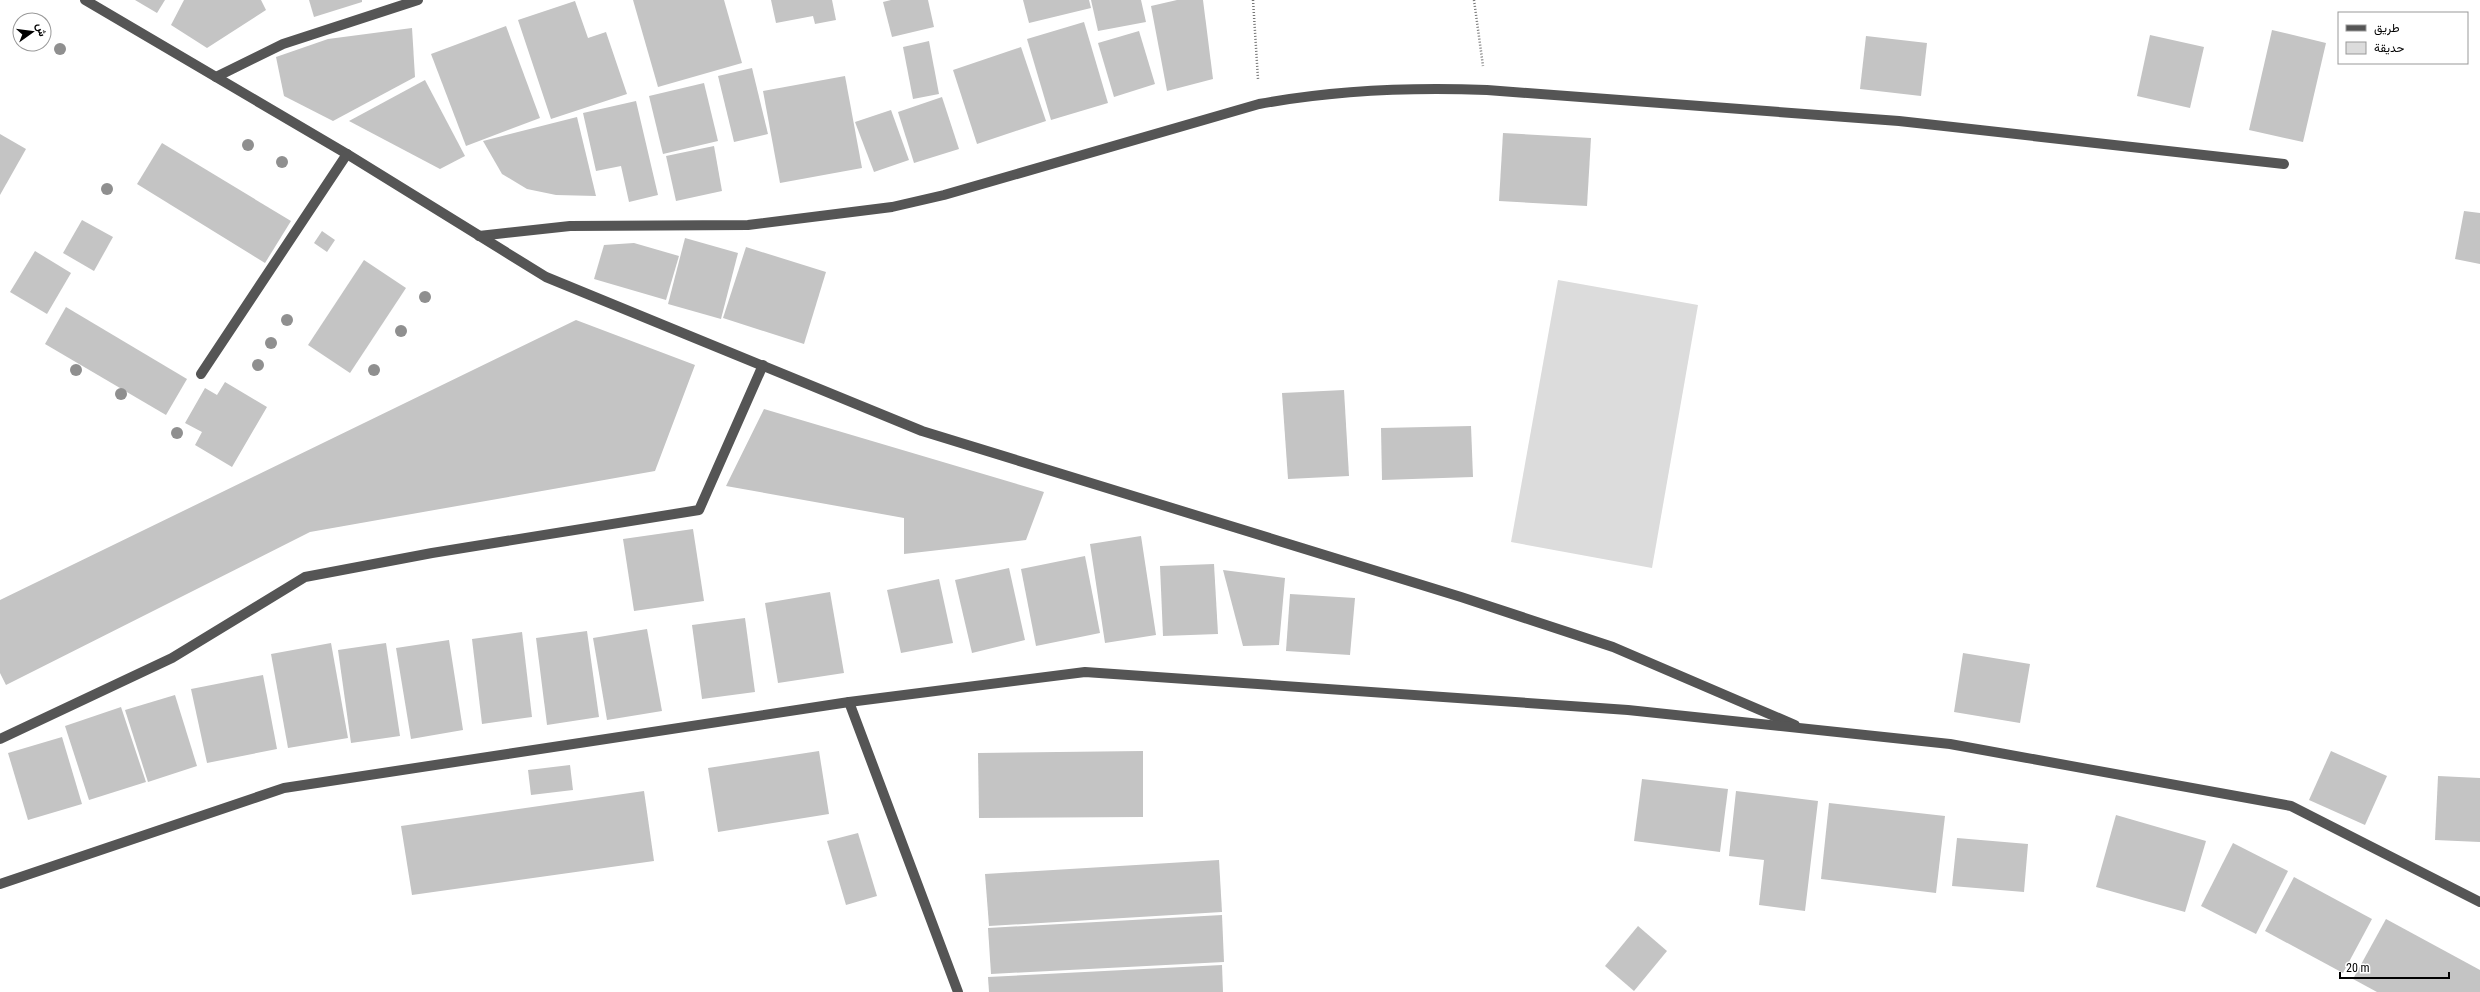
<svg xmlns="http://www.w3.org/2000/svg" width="2480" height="992" font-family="'Roboto Condensed',Vazirmatn,sans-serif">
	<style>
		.green { fill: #dcdcdc }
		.building { fill: #c4c4c4 }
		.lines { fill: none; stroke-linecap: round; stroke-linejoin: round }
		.path { stroke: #777; stroke-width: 2.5; stroke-dasharray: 1 2; stroke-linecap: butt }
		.minor { stroke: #555; stroke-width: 10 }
		.tree { fill: #8f8f8f }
	</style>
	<rect width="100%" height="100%" fill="#fff"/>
	<polygon class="green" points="1558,280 1698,305 1652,568 1511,542"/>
	<g class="building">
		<polygon points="135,0 165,0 157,13"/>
		<polygon points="184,0 261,0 266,10 207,48 171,25"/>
		<polygon points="309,0 362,0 362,2 314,17"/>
		<polygon points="633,0 724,0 742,63 658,87"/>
		<polygon points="771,0 832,0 836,20 815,24 813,16 776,23"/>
		<polygon points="891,0 928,0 934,27 892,37 883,2"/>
		<polygon points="1023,0 1089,0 1091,8 1029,23"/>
		<polygon points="1091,0 1141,0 1146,22 1098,31"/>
		<polygon points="1177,0 1203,0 1213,79 1167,91 1151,6"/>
		<polygon points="575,1 588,38 606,32 627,94 551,119 518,20"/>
		<polygon points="1084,22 1108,103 1051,120 1027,39"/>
		<polygon points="506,26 540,118 466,146 431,54"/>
		<polygon points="412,28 415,77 333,121 284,96 276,57 328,39"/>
		<polygon points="2272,30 2326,43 2303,142 2249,130"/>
		<polygon points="1139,31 1155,84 1114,97 1098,43"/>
		<polygon points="2150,35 2204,47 2190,108 2137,96"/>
		<polygon points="1866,36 1927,43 1921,96 1860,89"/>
		<polygon points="929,41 939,94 913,99 903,47"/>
		<polygon points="1021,47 1046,121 977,144 953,70"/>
		<polygon points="752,68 768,134 734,142 718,76"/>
		<polygon points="845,76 862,168 780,183 763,91"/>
		<polygon points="425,80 465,156 440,169 349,121"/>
		<polygon points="704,83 718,141 663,154 649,96"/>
		<polygon points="942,97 959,149 914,163 898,112"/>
		<polygon points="636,101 658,195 629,202 621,166 596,171 583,113"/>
		<polygon points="891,110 909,160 874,172 855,122"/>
		<polygon points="577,117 596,196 556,195 527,189 502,174 483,141"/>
		<polygon points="1503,133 1591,138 1587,206 1499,201"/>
		<polygon points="0,134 26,149 0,195"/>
		<polygon points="162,143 291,221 265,263 137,184"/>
		<polygon points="714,146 722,191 676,201 666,156"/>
		<polygon points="2464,211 2480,213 2480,264 2455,259"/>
		<polygon points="82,220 113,237 94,271 63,253"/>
		<polygon points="322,231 335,240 327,252 314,243"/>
		<polygon points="685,238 738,253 721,319 668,304"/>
		<polygon points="634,243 679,256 666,300 594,279 604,245"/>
		<polygon points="746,247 826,272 804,344 723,318"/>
		<polygon points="35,251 71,273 47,314 10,292"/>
		<polygon points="364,260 406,288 350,373 308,345"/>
		<polygon points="66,307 187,379 166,415 45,344"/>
		<polygon points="576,320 695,365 655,471 310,532 6,685 0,673 0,600"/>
		<polygon points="225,382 267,407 232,467 195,445 202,432 185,423 205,388 217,395"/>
		<polygon points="1344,390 1349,476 1288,479 1282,393"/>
		<polygon points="764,409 1044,492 1026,540 904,554 904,518 726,486"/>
		<polygon points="1471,426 1473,477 1382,480 1381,428"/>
		<polygon points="693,529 704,601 634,611 623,539"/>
		<polygon points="1141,536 1156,635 1105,643 1090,544"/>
		<polygon points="1085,556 1100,633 1036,646 1021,569"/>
		<polygon points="1214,564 1218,634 1163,636 1160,566"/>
		<polygon points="1009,568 1025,640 972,653 955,580"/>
		<polygon points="1223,570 1285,578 1279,645 1243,646"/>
		<polygon points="939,579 953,643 901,653 887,590"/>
		<polygon points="830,592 844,673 778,683 765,603"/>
		<polygon points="1290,594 1355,598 1350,655 1286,651"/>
		<polygon points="745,618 755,692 702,699 692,625"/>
		<polygon points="647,629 662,711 607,720 593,638"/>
		<polygon points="587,631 599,717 547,725 536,638"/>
		<polygon points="522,632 532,717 482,724 472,639"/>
		<polygon points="449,640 463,730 411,739 396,648"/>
		<polygon points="331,643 348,738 288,748 271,654"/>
		<polygon points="386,643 400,736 351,743 338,650"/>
		<polygon points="1963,653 2030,664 2020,723 1954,712"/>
		<polygon points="263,675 277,749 207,763 191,689"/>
		<polygon points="175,695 197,766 148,782 125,710"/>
		<polygon points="121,707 146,782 89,800 65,726"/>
		<polygon points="62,737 82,804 28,820 8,753"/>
		<polygon points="819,751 829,814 718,832 708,768"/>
		<polygon points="1143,751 1143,817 979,818 978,753"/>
		<polygon points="2331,751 2387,776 2365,825 2309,800"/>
		<polygon points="570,765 573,790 531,795 528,770"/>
		<polygon points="2438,776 2480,778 2480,842 2435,840"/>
		<polygon points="1642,779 1728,789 1720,852 1634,841"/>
		<polygon points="644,791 654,861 412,895 401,826"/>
		<polygon points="1736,791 1818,801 1805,911 1759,905 1764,860 1729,856"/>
		<polygon points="1829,803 1945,816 1936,893 1821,879"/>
		<polygon points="2116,815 2206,841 2185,912 2096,887"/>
		<polygon points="858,833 877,896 846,905 827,841"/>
		<polygon points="1957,838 2028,844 2024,892 1952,886"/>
		<polygon points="2233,843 2288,871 2256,934 2201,906"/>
		<polygon points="1219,860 1222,912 989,926 985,874"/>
		<polygon points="2294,877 2372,919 2343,973 2265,931"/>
		<polygon points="1222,915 1224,962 991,974 988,928"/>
		<polygon points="2386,919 2480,970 2480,992 2377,992 2353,979"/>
		<polygon points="1638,926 1667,951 1634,991 1605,966"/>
		<polygon points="1222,965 1223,992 989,992 988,977"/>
	</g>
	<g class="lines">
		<g class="path">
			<polyline points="1253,0 1258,79"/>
			<polyline points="1474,0 1483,66"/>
		</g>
		<g class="minor">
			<polyline points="85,0 347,154 546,277 922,431 1461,597 1613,647 1795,725"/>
			<polyline points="216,77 283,44 418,0"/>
			<path d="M479,236L570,226L748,225L892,207L944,195L1259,104C1335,90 1410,87 1487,90L1899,121L2284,164"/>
			<polyline points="201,374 347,154"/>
			<polyline points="849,702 958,992"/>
			<polyline points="0,739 172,658 305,577 432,553 699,510 763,365"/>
			<polyline points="0,884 284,788 849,702 1085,672 1628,710 1950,744 2291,806 2480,902"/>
		</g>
	</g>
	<g class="tree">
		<circle cx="60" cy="49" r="6"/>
		<circle cx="248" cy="145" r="6"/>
		<circle cx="282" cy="162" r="6"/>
		<circle cx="107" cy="189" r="6"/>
		<circle cx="425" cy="297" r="6"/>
		<circle cx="287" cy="320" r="6"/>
		<circle cx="401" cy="331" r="6"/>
		<circle cx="271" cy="343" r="6"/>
		<circle cx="258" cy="365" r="6"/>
		<circle cx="76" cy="370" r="6"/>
		<circle cx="374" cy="370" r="6"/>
		<circle cx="121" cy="394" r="6"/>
		<circle cx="177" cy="433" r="6"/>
	</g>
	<rect x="2338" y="12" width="130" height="52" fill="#ffffff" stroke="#999999"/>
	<rect x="2346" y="25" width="20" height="6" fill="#555555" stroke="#999999"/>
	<text x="2374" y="32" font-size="12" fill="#000000">طريق</text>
	<rect x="2346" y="42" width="20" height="12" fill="#dcdcdc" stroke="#999999"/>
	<text x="2374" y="52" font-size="12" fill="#000000">حديقة</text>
	<g transform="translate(32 32) rotate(76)"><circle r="19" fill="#ffffff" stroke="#999999"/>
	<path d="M0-3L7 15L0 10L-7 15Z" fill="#000000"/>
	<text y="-6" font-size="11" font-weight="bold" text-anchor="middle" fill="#000000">ش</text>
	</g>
	<path d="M2340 972v6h109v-6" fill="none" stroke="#000000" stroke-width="2"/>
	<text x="2346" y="972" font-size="12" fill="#000000" stroke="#ffffff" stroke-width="3" paint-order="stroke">20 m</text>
</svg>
